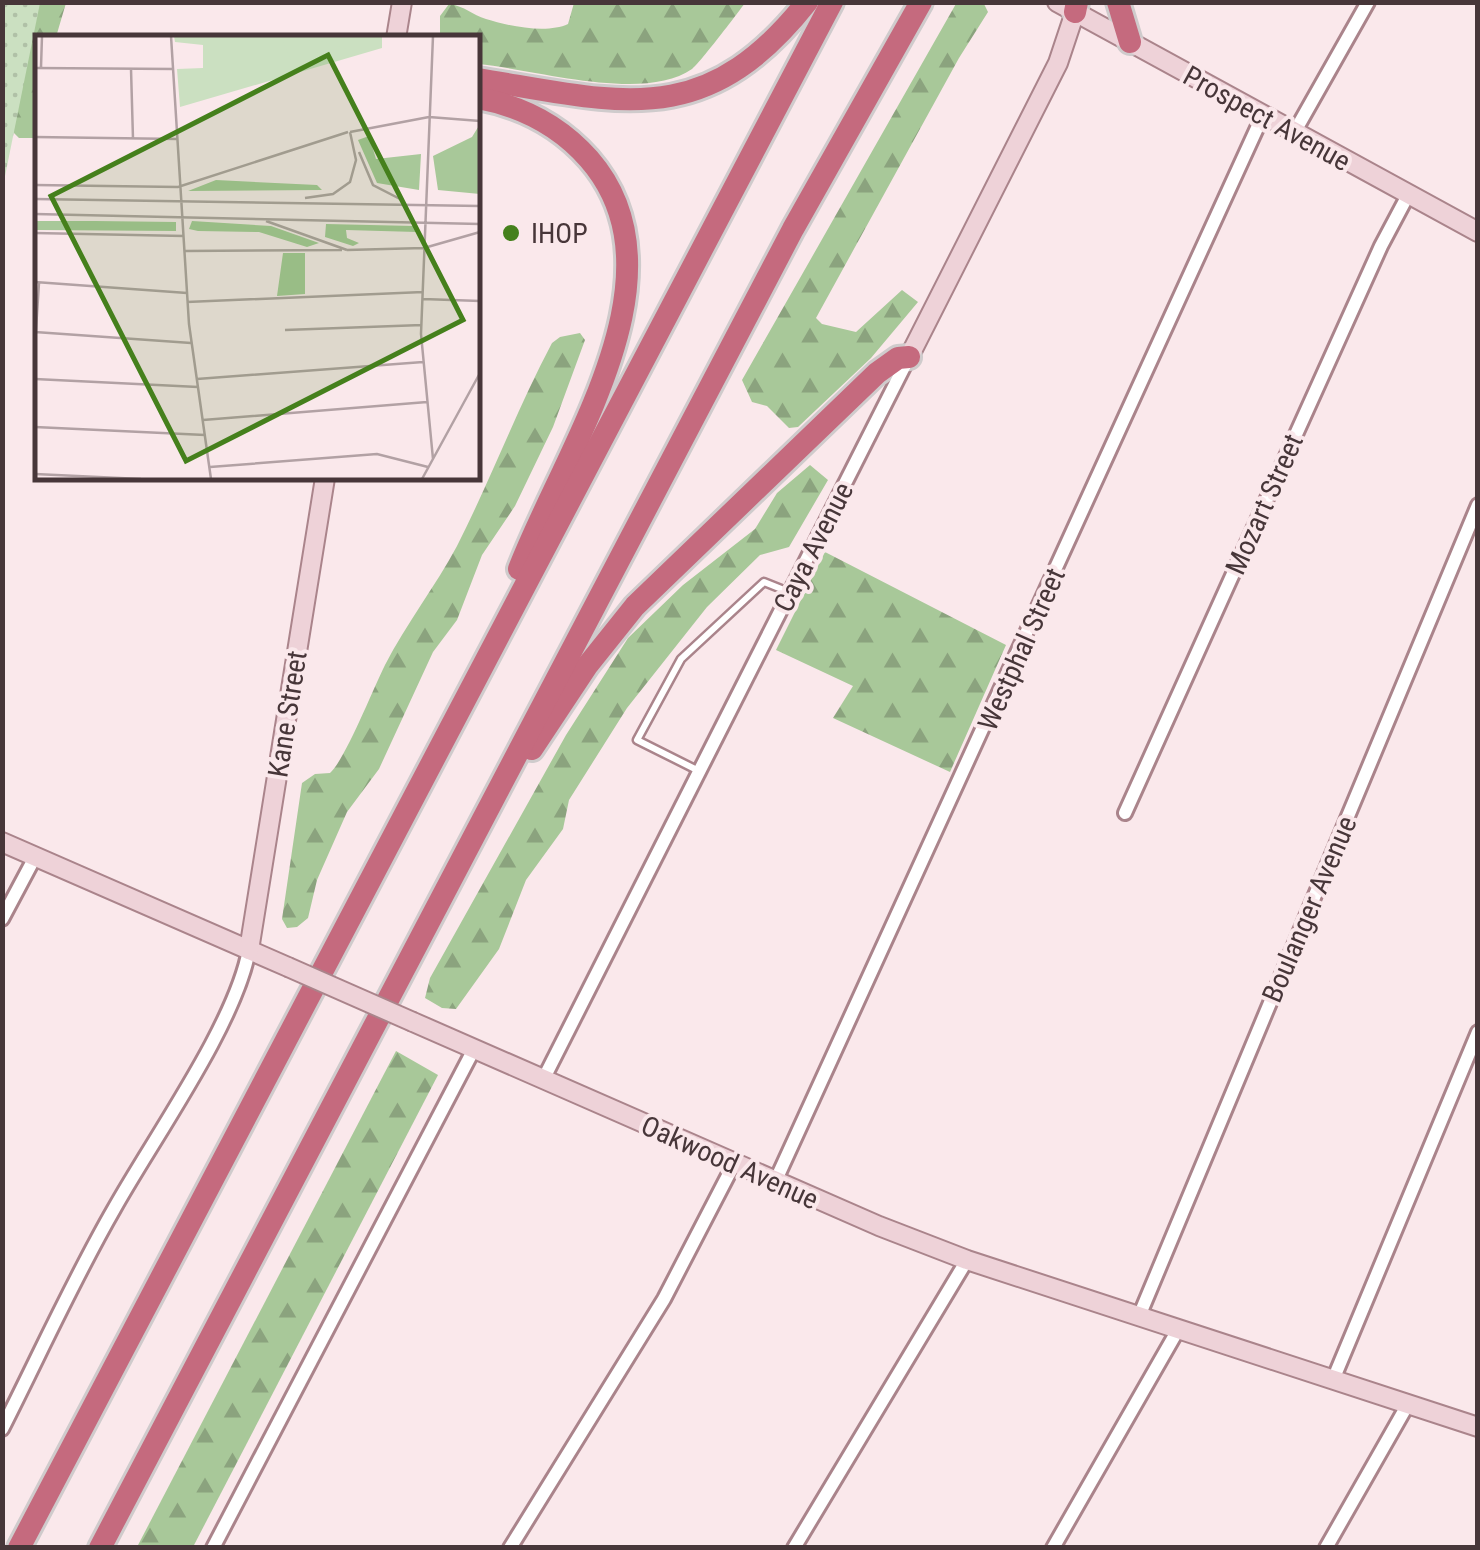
<svg xmlns="http://www.w3.org/2000/svg" width="1480" height="1550" font-family="'Roboto Condensed',sans-serif">
	<style>
		.forest { fill: url(#forest-firs) }
		.park { fill: url(#park-dots) }
		.lines { fill: none; stroke-linecap: round; stroke-linejoin: round }
		.lane-casing { stroke: #aa848b; stroke-width: 11 }
		.street-casing { stroke: #aa848b; stroke-width: 18 }
		.secondary-casing { stroke: #aa848b; stroke-width: 22 }
		.highway-casing { stroke: #cfcbcc; stroke-width: 28 }
		.lane { stroke: #fff; stroke-width: 6 }
		.street { stroke: #fff; stroke-width: 12 }
		.secondary { stroke: #eed2d8; stroke-width: 18 }
		.highway { stroke: #c56a7e; stroke-width: 22 }
		.secondary-bridge-casing { stroke: #aa848b; stroke-width: 22; stroke-linecap: butt }
		.secondary-bridge { stroke: #eed2d8; stroke-width: 18 }
		.poi-dot { fill: #45801c; stroke: #fae8eb; stroke-width: 4 }
		.labels { text-anchor: middle; stroke-width: 8; stroke-linejoin: round; paint-order: stroke }
		.street-label { font-size: 28px; fill: #473639; stroke: #fae8eb }
		.poi-label { font-size: 28px; fill: #473639; stroke: #fae8eb; text-anchor: start }
		.inset-road { fill: none; stroke: #b2a1a4; stroke-width: 2.5 }
		.view { fill: #45801c; fill-opacity: 0.15; stroke: #45801c; stroke-width: 5 }
		.inset-edge { fill: none; stroke: #473639; stroke-width: 5 }
	</style>
	<defs>
		<pattern id="forest-firs" width="22" height="20" patternUnits="userSpaceOnUse" patternTransform="scale(2.5)"><rect width="22" height="20" fill="#a8c899"/><path d="M5 1l3.5 6h-7zM16 11l3.5 6h-7z" fill="#8ba37e"/></pattern>
		<pattern id="park-dots" width="8" height="8" patternUnits="userSpaceOnUse" patternTransform="scale(2.5)"><rect width="8" height="8" fill="#cbe0c1"/><path d="M2 2h.1M6 6h.1" fill="none" stroke="#b0c1a7" stroke-width="1.8" stroke-linecap="round"/></pattern>
	</defs>
	<rect width="100%" height="100%" fill="#fae8eb"/>
	<g class="forest">
		<polygon points="957,2 984,4 988,12 959,58 816,318 822,324 856,332 902,290 918,302 871,358 798,427 789,428 767,406 752,402 742,380"/>
		<polygon points="25,3 66,3 56,37 38,38 37,138 19,138 12,131"/>
		<path d="M574,3V2L745,3C737,14 699,64 692,69C644,103 534,69 478,64V38L440,37V16L449,4C465,6 472,15 486,19C508,26 547,34 568,24Z"/>
		<path d="M580,333L585,340L553,427L515,506L482,555L457,620L433,652L379,769L347,812L317,880L308,918L297,927L287,928L282,919L302,783L315,774L330,773C345,760 373,689 385,665C406,624 435,587 457,546C491,479 517,409 552,343L560,337Z"/>
		<polygon points="810,465 828,480 789,547 760,555 707,607 627,708 569,800 563,829 526,880 499,949 456,1009 442,1008 425,998 430,978 566,735 628,638 683,585 755,529 777,493"/>
		<polygon points="825,552 1006,645 950,772 833,718 853,686 776,650"/>
		<polygon points="396,1051 438,1075 193,1547 137,1547"/>
	</g>
	<polygon class="park" points="3,2 40,3 3,186 2,3"/>
	<g class="lines">
		<defs>
			<polyline id="lane" points="699,771 637,740 681,659 764,582 789,592"/>
			<g id="street">
				<polyline points="1294,133 1368,2"/>
				<polyline points="1125,813 1381,246 1407,197"/>
				<polyline points="2,919 35,857"/>
				<polyline points="543,1080 909,357"/>
				<polyline points="775,1182 1263,115"/>
				<polyline points="1140,1314 1478,505"/>
				<polyline points="1333,1380 1478,1032"/>
				<path d="M2,1429C39,1356 73,1280 114,1209C153,1139 235,1025 249,950"/>
				<polyline points="213,1548 474,1049"/>
				<polyline points="510,1548 664,1299 734,1164"/>
				<polyline points="794,1548 967,1260"/>
				<polyline points="1053,1548 1179,1328"/>
				<polyline points="1326,1548 1408,1404"/>
			</g>
			<g id="secondary">
				<polyline points="1057,2 1478,232"/>
				<polyline points="396,38 402,2"/>
				<polyline points="909,357 1058,63 1075,12"/>
				<polyline points="2,842 288,967"/>
				<polyline points="249,950 325,478"/>
				<polyline points="413,1022 879,1226 967,1260 1478,1427"/>
			</g>
			<g id="highway">
				<polyline points="1118,2 1130,42"/>
				<polyline points="1075,12 1077,2"/>
				<path d="M478,79C620,102 704,132 807,2"/>
				<path d="M478,98C521,106 559,125 589,159C690,275 564,451 519,569"/>
				<polyline points="532,749 587,666 635,606 877,373 898,358 909,357"/>
				<polyline points="19,1548 832,2"/>
				<polyline points="100,1548 793,229 921,2"/>
			</g>
		</defs>
		<use href="#lane" class="lane-casing"/>
		<use href="#street" class="street-casing"/>
		<use href="#secondary" class="secondary-casing"/>
		<use href="#highway" class="highway-casing"/>
		<use href="#lane" class="lane"/>
		<use href="#street" class="street"/>
		<use href="#secondary" class="secondary"/>
		<use href="#highway" class="highway"/>
		<defs>
			<polyline id="secondary-bridge" points="288,967 413,1022"/>
		</defs>
		<use href="#secondary-bridge" class="secondary-bridge-casing"/>
		<use href="#secondary-bridge" class="secondary-bridge"/>
	</g>
	<circle class="poi-dot" cx="511" cy="233" r="10"/>
	<g class="labels">
		<g class="street-label">
			<text transform="translate(1267 118) rotate(29)" y="10">Prospect Avenue</text>
			<text transform="translate(1264 504) rotate(-66)" y="10">Mozart Street</text>
			<text transform="translate(813 547) rotate(-63)" y="10">Caya Avenue</text>
			<text transform="translate(1021 649) rotate(-66)" y="10">Westphal Street</text>
			<text transform="translate(287 714) rotate(-81)" y="10">Kane Street</text>
			<text transform="translate(1309 909) rotate(-67)" y="10">Boulanger Avenue</text>
			<text transform="translate(730 1162) rotate(24)" y="10">Oakwood Avenue</text>
		</g>
		<g class="poi-label">
			<text x="531" y="243">IHOP</text>
		</g>
	</g>
	<g transform="translate(35 35)">
		<rect width="445" height="445" fill="#fae8eb"/>
		<path d="M445,89V159L403,155L398,121L437,102ZM334,101L341,124L386,119L384,155L342,148L323,105ZM181,145L282,150L287,155L153,156ZM0,186H60L141,187V196L1,195ZM157,186L236,191L284,208L272,212L224,197L163,196L154,194ZM291,189L378,191L382,197L311,195L312,203L324,208L318,211L290,202ZM248,218H270V259L242,261Z" fill="#a8c899"/>
		<path d="M139,1H347V13L145,72L142,34L168,33V10L140,7Z" fill="#cbe0c1"/>
		<path d="M323,1L318,16L272,2L285,21L258,30L246,2Z" fill="#cbe0c1"/>
		<path class="inset-road" d="M136,1L154,289L176,444M6,32L7,1M0,33L139,34M96,34L98,104M394,82L445,86M315,97L394,82M0,102L143,104M324,117L338,150L367,165M0,150L143,152L313,97M270,163L298,159L315,147L321,125L315,97M0,164L445,171M0,179L445,189M231,186L312,215M0,198L149,201M389,213L445,197M312,215L389,213M150,216L307,215M0,247L152,258M388,264L445,266M152,267L388,257M250,295L387,290M0,297L156,308M0,310L4,248M0,344L163,352M162,344L388,327M168,385L392,367M0,392L170,400M398,424L386,299L398,1M175,432L342,419L393,432M0,439L106,444M387,444L445,338"/>
		<path class="view" d="M293,20L428,285L151,426L16,161Z"/>
		<rect width="445" height="445" class="inset-edge"/>
	</g>
	<rect width="1480" height="1550" fill="none" stroke="#473639" stroke-width="10"/>
</svg>
